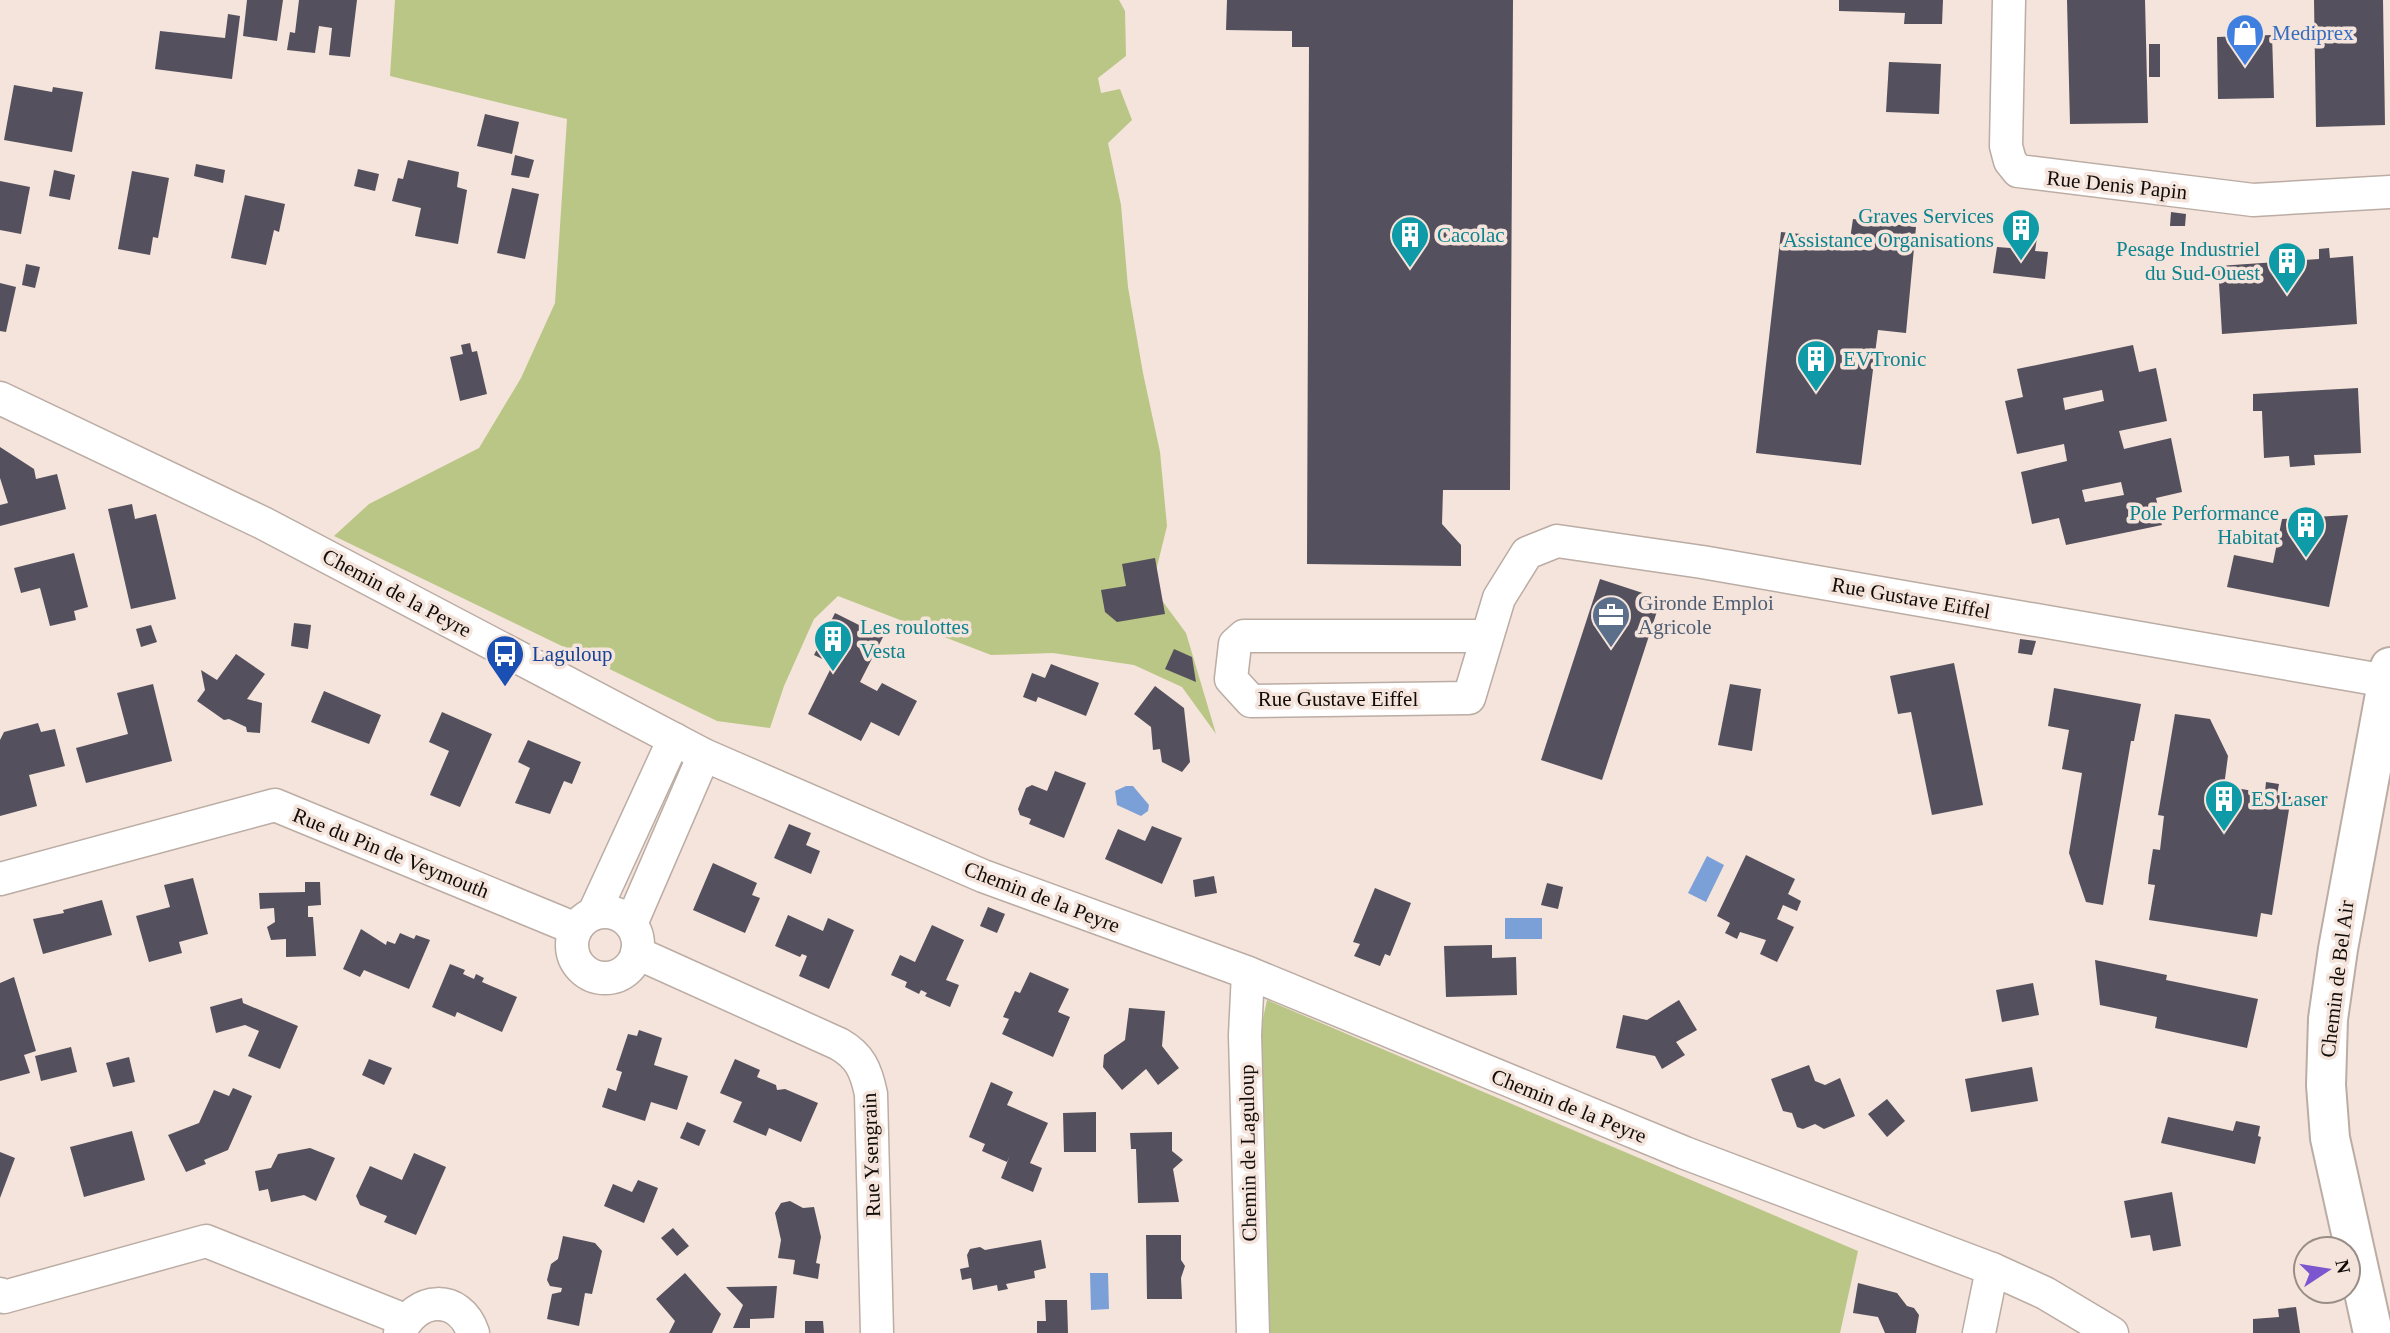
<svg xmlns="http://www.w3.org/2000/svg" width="2390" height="1333" font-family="Georgia,serif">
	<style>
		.green { fill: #bac686 }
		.water { fill: #7ba0d7 }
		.building { fill: #55505d; fill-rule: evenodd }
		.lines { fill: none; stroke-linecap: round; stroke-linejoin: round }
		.minor-casing { stroke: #bbaca4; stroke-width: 35 }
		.tertiary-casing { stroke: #bbaca4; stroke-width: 42 }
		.minor { stroke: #fff; stroke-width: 32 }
		.tertiary { stroke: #fff; stroke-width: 38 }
		.labels { text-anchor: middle; stroke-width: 7; stroke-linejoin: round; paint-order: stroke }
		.shop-label { font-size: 21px; fill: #366cbe; stroke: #f4e4db; text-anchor: start }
		.street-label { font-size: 21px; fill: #110c09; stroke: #f4e4db }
		.culture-label { font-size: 21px; fill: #0d838f; stroke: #f4e4db; text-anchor: start }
		.service-label { font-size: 21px; fill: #4e5e75; stroke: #f4e4db; text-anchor: start }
		.transit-label { font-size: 21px; fill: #164399; stroke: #f4e4db; text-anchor: start }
	</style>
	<rect width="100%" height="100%" fill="#f4e4db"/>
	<g class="green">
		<polygon points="395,0 1119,0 1125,11 1126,56 1098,78 1101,93 1120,89 1132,120 1108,143 1121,205 1128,287 1143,373 1160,452 1167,526 1152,587 1186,633 1216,734 1182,687 1134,665 1053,653 991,655 838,596 814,619 784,686 770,728 717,721 334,536 369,504 479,448 521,378 555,303 567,119 390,76"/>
		<polygon points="1267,1000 1858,1251 1840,1333 1265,1333 1259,1037"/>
	</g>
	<g class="water">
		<polygon points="1126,786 1133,786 1149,805 1148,811 1141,816 1117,805 1115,791"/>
		<polygon points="1707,856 1724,865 1706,902 1688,893"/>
		<rect x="1505" y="918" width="37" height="21"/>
		<polygon points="1090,1273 1108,1273 1109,1309 1091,1310"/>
	</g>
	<g class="building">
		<polygon points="247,0 283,0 277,41 243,36"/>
		<polygon points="299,0 357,0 350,57 329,55 332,28 319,26 315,53 287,50 290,32 295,33"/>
		<polygon points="1227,0 1513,0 1510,490 1443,490 1442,524 1461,545 1461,566 1307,564 1309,47 1292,47 1292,31 1226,30"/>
		<polygon points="1839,0 1943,0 1942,24 1904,24 1905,13 1839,11"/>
		<polygon points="2067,0 2145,0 2148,123 2070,124"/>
		<polygon points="2314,0 2383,0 2385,125 2316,127"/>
		<polygon points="228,14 240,16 232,79 155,69 160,31 225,38"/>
		<polygon points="2272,35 2274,98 2218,99 2217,37"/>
		<rect x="2149" y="44" width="11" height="33"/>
		<polygon points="1889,62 1941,64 1939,114 1886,112"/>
		<polygon points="14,85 52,92 53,87 83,92 72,152 4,140"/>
		<polygon points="485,114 519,122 512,154 477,146"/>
		<polygon points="515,155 534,160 529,178 511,175"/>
		<polygon points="408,160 459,172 457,187 467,190 458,244 415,236 421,208 392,201 398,178 403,179"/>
		<polygon points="196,164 225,170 223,183 194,176"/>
		<polygon points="358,169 379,174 375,191 354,186"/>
		<polygon points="54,170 75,175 70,200 49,196"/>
		<polygon points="132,171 169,178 158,238 153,237 150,255 118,249"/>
		<polygon points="0,181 30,187 21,234 0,230"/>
		<polygon points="512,188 539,194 525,259 497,253"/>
		<polygon points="245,195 285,204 279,232 274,230 266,265 231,258"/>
		<polygon points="2171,212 2186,214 2185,226 2170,226"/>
		<polygon points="1853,219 1916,227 1906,333 1878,330 1861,465 1756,453 1781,232 1850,239"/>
		<polygon points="2011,235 2037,238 2035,251 2048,252 2045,279 1993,273 1997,247 2010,248"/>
		<polygon points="2329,248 2330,258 2353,256 2357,324 2222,334 2218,266 2319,259 2319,249"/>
		<polygon points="26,264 40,267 35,288 22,285"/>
		<polygon points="0,283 16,287 6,332 0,331"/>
		<polygon points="470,343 472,352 477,351 487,394 460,401 450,357 463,354 461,345"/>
		<path d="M2133,345L2139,372L2156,368L2167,421L2119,431L2124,449L2171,438L2182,492L2156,498L2162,525L2066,545L2059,518L2032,524L2021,472L2067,461L2064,444L2017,454L2005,401L2023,397L2017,369ZM2102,390L2104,401L2065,410L2063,398ZM2121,482L2124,495L2085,502L2082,490Z"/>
		<polygon points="2358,388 2361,453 2314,455 2315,465 2290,467 2289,456 2264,458 2262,411 2253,411 2253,394"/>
		<polygon points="0,447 34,469 36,479 57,474 66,509 0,526 0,505 8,503 0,478"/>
		<polygon points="132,504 135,519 156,514 176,599 131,609 108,509"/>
		<polygon points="2348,515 2329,607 2227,587 2234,555 2273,563 2282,519"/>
		<polygon points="74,553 88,607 74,611 76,620 50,626 40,588 21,593 14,568"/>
		<polygon points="1155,558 1165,614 1117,622 1105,612 1101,590 1126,586 1122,564"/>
		<polygon points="1600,579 1661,599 1602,780 1541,760"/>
		<polygon points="835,613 883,637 860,682 877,691 882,683 917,701 899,736 871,722 861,741 808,714 833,664 814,655"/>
		<polygon points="294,623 311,625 308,649 291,646"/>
		<polygon points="151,625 157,642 141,647 136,629"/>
		<polygon points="2020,639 2036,641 2032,655 2018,653"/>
		<polygon points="1174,649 1192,657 1196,682 1165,669"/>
		<polygon points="236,654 265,674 247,699 262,703 260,733 247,732 246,727 229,719 224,720 197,701 205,690 201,670 217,680"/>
		<polygon points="1954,663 1983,805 1932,815 1911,712 1898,714 1890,676"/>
		<polygon points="1051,664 1099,683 1086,716 1038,697 1036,702 1023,697 1032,673 1045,678"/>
		<polygon points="153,684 172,761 86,783 76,748 128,734 117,693"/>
		<polygon points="1730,684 1761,689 1752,751 1718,745"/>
		<polygon points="1155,686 1184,708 1190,762 1182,772 1162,762 1160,749 1153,750 1151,727 1134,714"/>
		<polygon points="2054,688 2141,704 2134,741 2131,741 2103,905 2086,902 2069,853 2082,773 2062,769 2069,730 2048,726"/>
		<polygon points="324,691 381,715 369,744 311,722"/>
		<polygon points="442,712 492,734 460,807 430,795 449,751 429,742"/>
		<polygon points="2175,714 2210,719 2228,756 2224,786 2265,793 2266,782 2279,784 2277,795 2291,797 2272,915 2261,913 2257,937 2149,920 2155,885 2148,884 2149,874 2153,849 2160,850 2164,816 2158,815"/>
		<polygon points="38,723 41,732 55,729 65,766 29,775 37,806 0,816 0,740 4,732"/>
		<polygon points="528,740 581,762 572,784 564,781 550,814 515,803 530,768 518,762"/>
		<polygon points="1055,771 1086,783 1064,838 1029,824 1031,819 1020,815 1018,809 1026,788 1032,785 1047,791"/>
		<polygon points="789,824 811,833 806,845 820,851 811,874 774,858"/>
		<polygon points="1152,826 1182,838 1162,884 1105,859 1118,829 1145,841"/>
		<polygon points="1746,855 1795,879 1788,894 1801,901 1797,911 1783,905 1777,919 1794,927 1777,962 1760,954 1766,940 1740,932 1737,939 1725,933 1730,923 1717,916"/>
		<polygon points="713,863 757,883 752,895 760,898 745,933 693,910"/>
		<polygon points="1214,876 1217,893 1195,897 1193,880"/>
		<polygon points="193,878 208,934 179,942 182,953 149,962 136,916 170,907 164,885"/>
		<polygon points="305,882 320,882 321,905 308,906 308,917 313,917 316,956 286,957 286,939 271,940 267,927 275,922 274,908 260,909 259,893 305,892"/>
		<polygon points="1547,883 1563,887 1558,909 1541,905"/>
		<polygon points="1375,888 1411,903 1390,956 1385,954 1380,966 1354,956 1360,944 1353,942"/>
		<polygon points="102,900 112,935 43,954 33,919 64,913 63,910"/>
		<polygon points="988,907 1005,914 997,933 980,926"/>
		<polygon points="788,915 823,931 828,918 854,930 829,989 799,976 807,956 802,954 800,957 775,946"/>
		<polygon points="932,925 964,940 946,980 959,985 950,1007 925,996 927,993 921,990 919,994 905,987 907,982 891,975 900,955 915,962"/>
		<polygon points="361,929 386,945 387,941 395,944 400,933 414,939 416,935 430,940 409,989 364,970 360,977 343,969"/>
		<polygon points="1492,945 1492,958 1516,957 1517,995 1446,997 1444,946"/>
		<polygon points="2095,960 2167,975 2166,980 2258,999 2247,1048 2155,1028 2157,1017 2100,1005"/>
		<polygon points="450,964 465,970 463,974 474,979 476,974 484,978 482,982 517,997 502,1032 457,1012 455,1017 432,1007"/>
		<polygon points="1030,972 1069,989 1058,1012 1070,1017 1053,1057 1002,1034 1009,1019 1003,1017 1015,991 1020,993"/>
		<polygon points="14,977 36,1051 24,1055 30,1073 0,1081 0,983"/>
		<polygon points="2033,983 2039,1015 2002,1022 1996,990"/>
		<polygon points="242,998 243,1003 298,1026 280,1069 248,1056 259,1031 245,1025 216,1033 210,1007"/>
		<polygon points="1679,1000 1697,1030 1676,1042 1685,1055 1662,1069 1655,1056 1616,1048 1623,1015 1647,1020"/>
		<polygon points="1129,1008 1165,1011 1162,1046 1179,1068 1158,1085 1146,1069 1122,1090 1103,1067 1104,1055 1125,1040"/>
		<polygon points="639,1030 662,1038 654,1065 688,1076 677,1110 651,1102 645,1121 602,1107 608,1088 616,1091 622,1072 616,1070 628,1034 637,1036"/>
		<polygon points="71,1047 77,1072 41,1081 35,1056"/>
		<polygon points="129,1057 135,1082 113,1087 106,1063"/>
		<polygon points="369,1059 392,1068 384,1085 362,1075"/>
		<polygon points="735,1059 760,1070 757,1077 776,1085 777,1090 785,1089 818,1103 801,1142 769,1128 766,1136 733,1122 742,1102 720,1093"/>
		<polygon points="1809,1065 1815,1081 1825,1085 1840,1078 1855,1116 1824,1129 1815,1124 1803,1129 1797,1127 1792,1113 1783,1111 1771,1079"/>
		<polygon points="2032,1067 2038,1101 1971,1112 1965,1079"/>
		<polygon points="991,1082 1013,1092 1007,1105 1048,1123 1030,1163 1042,1168 1033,1192 1001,1178 1010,1155 1007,1162 982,1151 985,1144 969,1137"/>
		<polygon points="233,1088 252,1096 228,1150 204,1160 206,1164 186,1172 168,1135 199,1123 214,1090 229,1096"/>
		<polygon points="1887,1099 1905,1121 1887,1137 1868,1114"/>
		<polygon points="1096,1112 1096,1152 1064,1152 1063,1113"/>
		<polygon points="2168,1117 2233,1131 2236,1121 2260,1126 2258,1136 2261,1137 2255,1164 2161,1143"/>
		<polygon points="687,1122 706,1130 699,1146 680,1138"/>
		<polygon points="132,1131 145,1180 84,1197 70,1147"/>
		<polygon points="1172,1132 1172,1151 1183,1160 1173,1169 1179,1202 1138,1203 1136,1149 1131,1149 1130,1133"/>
		<polygon points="310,1148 335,1158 316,1201 304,1195 271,1202 268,1189 259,1191 255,1171 271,1168 278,1154"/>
		<polygon points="0,1152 15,1158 0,1198"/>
		<polygon points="414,1153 446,1167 416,1235 384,1222 387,1216 360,1205 356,1196 370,1166 402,1180"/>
		<polygon points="638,1180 658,1188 644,1223 604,1206 613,1184 632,1192"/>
		<polygon points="2172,1192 2181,1246 2153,1251 2150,1235 2131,1238 2124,1201"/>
		<polygon points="790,1201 803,1208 814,1207 821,1237 816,1263 820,1264 818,1279 793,1274 795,1260 778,1258 781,1240 775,1213 781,1203"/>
		<polygon points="673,1228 689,1246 677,1256 661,1238"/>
		<polygon points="1146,1235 1181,1235 1181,1260 1185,1266 1181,1278 1182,1299 1147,1299"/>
		<polygon points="563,1236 595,1243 602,1251 592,1294 585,1293 579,1326 547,1319 552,1294 561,1292 562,1288 550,1286 547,1280 551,1264 558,1259"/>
		<polygon points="1041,1240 1046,1268 1034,1271 1035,1278 1006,1284 1008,1289 998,1291 997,1285 973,1290 971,1278 962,1280 960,1269 969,1267 967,1255 970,1249 980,1247 985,1250"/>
		<polygon points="685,1273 721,1314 712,1333 669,1333 675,1321 656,1299"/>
		<polygon points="1858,1283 1897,1293 1907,1306 1914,1308 1919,1315 1916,1333 1885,1333 1878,1317 1853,1313"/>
		<polygon points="777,1286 774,1318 750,1319 750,1328 733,1328 743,1305 726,1287"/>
		<polygon points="1045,1300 1067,1300 1068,1333 1037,1333 1037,1321 1046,1321"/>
		<polygon points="2296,1307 2300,1333 2253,1333 2253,1319 2279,1317 2278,1309"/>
		<polygon points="805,1321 823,1321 824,1333 805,1333"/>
	</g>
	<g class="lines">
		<defs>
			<g id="minor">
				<polyline points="2009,0 2006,146 2010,161 2018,171 2253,200 2390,192"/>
				<polyline points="0,398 263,523 704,755 983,876 1246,972 1685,1153 1992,1269 2045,1293 2112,1333"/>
				<polyline points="1487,636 1244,636 1235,644 1231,679 1251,701 1469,698 1499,598 1527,553 1557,541 1702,562 2387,681"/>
				<polyline points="0,879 275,805 576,929"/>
				<circle cx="605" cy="945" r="33"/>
				<polyline points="594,913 674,739"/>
				<polyline points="631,924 704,755"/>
				<path d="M637,953L839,1044C860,1056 866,1070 871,1094L877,1333"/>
				<polyline points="1248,973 1245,1035 1253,1333"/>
				<polyline points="0,1294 4,1297 206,1241 405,1320"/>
				<path d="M400,1333C415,1296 460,1293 473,1333"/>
				<polyline points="1979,1333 1992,1269"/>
			</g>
			<polyline id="tertiary" points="2373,1333 2330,1138 2326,1085 2328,1019 2338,949 2390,667"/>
		</defs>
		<use href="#minor" class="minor-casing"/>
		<use href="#tertiary" class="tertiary-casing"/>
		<use href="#minor" class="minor"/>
		<use href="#tertiary" class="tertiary"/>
	</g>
	<defs>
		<symbol id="shop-pin" viewBox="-11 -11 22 30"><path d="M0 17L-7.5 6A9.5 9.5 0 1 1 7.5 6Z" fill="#3f7fe0" stroke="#f4e4db"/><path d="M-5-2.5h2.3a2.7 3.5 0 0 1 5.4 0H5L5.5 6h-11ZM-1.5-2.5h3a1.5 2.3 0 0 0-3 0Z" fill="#fff"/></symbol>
		<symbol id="building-pin" viewBox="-11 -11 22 30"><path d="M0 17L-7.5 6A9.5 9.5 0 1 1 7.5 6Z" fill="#0f9aa8" stroke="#f4e4db"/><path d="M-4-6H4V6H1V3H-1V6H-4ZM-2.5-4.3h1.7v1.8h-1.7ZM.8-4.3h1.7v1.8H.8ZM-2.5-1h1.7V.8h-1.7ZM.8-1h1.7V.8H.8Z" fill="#fff"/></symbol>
		<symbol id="office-pin" viewBox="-11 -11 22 30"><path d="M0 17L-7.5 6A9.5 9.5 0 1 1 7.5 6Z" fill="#5c6f8a" stroke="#f4e4db"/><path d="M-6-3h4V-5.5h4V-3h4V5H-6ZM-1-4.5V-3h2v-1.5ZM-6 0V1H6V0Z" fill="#fff"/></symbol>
		<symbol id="bus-pin" viewBox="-11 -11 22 30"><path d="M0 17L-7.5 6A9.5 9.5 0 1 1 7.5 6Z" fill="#1a4fb4" stroke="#f4e4db"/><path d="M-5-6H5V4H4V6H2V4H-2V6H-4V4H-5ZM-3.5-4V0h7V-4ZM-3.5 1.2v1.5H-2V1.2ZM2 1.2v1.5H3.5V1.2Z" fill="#fff"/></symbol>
	</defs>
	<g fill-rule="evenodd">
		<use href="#shop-pin" x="2223" y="11" width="44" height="60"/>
		<use href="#building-pin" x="1999" y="206" width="44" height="60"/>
		<use href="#building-pin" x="1388" y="213" width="44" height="60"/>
		<use href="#building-pin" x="2265" y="239" width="44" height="60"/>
		<use href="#building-pin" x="1794" y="337" width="44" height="60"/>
		<use href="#building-pin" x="2284" y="503" width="44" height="60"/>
		<use href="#office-pin" x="1589" y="593" width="44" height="60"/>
		<use href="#building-pin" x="811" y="617" width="44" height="60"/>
		<use href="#bus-pin" x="483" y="632" width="44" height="60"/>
		<use href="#building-pin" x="2202" y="777" width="44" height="60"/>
	</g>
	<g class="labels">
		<g class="shop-label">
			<text x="2272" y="40">Mediprex</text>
		</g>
		<g class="street-label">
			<text transform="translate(2117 185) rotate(6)" y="7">Rue Denis Papin</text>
			<text transform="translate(397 593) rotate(28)" y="7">Chemin de la Peyre</text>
			<text transform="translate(1911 598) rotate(10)" y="7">Rue Gustave Eiffel</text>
			<text x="1338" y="706">Rue Gustave Eiffel</text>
			<text transform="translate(391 853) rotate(22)" y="7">Rue du Pin de Veymouth</text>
			<text transform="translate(1042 897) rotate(21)" y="7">Chemin de la Peyre</text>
			<text transform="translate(2337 979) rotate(-83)" y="7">Chemin de Bel Air</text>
			<text transform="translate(1569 1106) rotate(22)" y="7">Chemin de la Peyre</text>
			<text transform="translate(1248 1153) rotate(-91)" y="7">Chemin de Laguloup</text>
			<text transform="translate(871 1155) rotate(-92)" y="7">Rue Ysengrain</text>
		</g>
		<g class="culture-label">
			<text x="1994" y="223" text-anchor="end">Graves Services<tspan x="1994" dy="24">Assistance Organisations</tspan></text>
			<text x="1437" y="242">Cacolac</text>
			<text x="2260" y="256" text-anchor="end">Pesage Industriel<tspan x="2260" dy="24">du Sud-Ouest</tspan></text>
			<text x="1843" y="366">EVTronic</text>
			<text x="2279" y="520" text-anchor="end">Pole Performance<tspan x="2279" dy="24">Habitat</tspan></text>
			<text x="860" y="634">Les roulottes<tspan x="860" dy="24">Vesta</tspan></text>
			<text x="2251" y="806">ES Laser</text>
		</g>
		<g class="service-label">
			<text x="1638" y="610">Gironde Emploi<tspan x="1638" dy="24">Agricole</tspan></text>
		</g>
		<g class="transit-label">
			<text x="532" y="661">Laguloup</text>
		</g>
	</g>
	<g transform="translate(2327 1270) rotate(78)"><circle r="33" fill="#f4e4db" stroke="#998e87" stroke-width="2"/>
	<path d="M0-5L12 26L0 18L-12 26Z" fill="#7c56cf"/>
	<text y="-10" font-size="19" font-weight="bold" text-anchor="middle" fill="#110c09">N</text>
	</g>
</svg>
